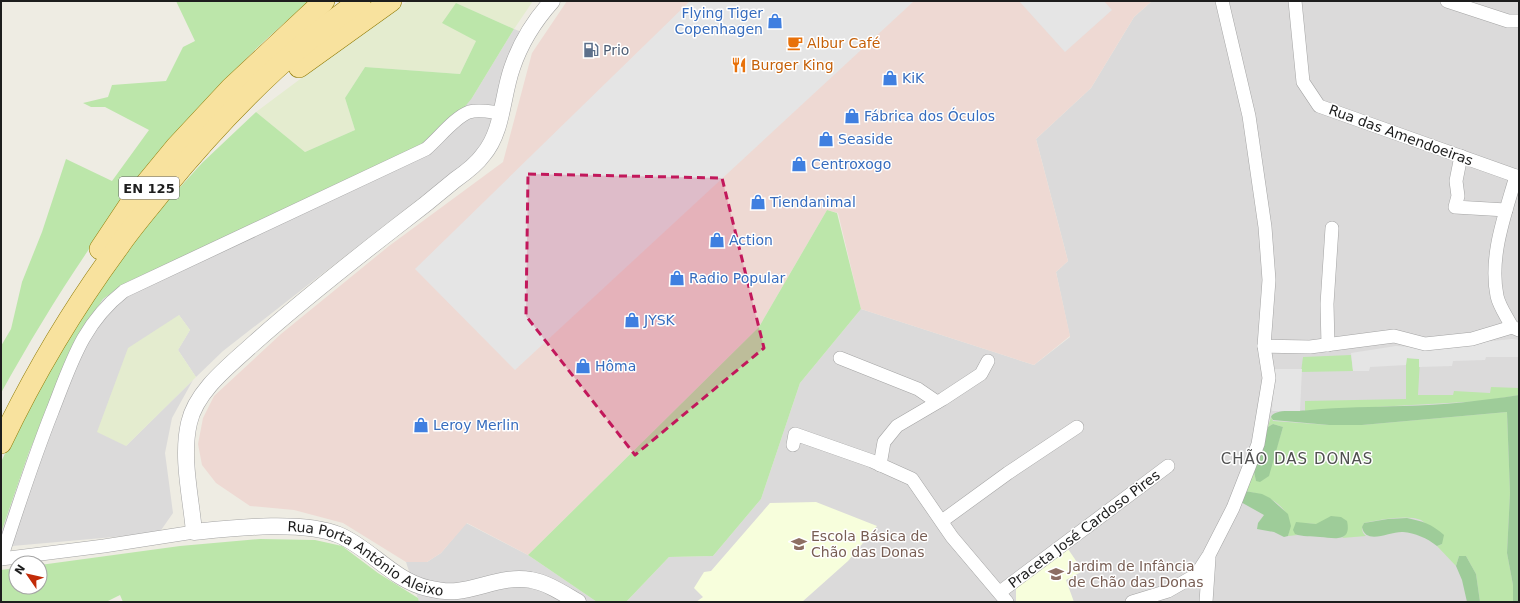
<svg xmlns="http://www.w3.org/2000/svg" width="1520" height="603" font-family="'DejaVu Sans',sans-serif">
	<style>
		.residential { fill: #dbdada }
		.commercial { fill: #eed9d3 }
		.education { fill: #f7fedc }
		.farmland { fill: #e4eccf }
		.grass { fill: #bce6aa }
		.forest { fill: #9ecc99 }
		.parking { fill: #e5e5e5 }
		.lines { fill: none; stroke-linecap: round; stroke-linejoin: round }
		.minor-casing { stroke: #a4a4a4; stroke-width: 14 }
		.tertiary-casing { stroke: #a4a4a4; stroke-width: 17 }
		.primary-casing { stroke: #907c06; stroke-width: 22 }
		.minor { stroke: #fff; stroke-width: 13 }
		.tertiary { stroke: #fff; stroke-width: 16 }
		.primary { stroke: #f8e29e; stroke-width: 21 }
		.marked { fill: #c2185b; fill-opacity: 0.2; stroke: #c2185b; stroke-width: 3; stroke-dasharray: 8 5; stroke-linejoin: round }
		.labels { text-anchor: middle; stroke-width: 3; stroke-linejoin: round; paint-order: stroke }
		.shield { fill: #fff; stroke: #616161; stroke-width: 1 }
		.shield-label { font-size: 13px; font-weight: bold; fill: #1d1d1d }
		.shop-label { font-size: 14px; fill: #366cbe; stroke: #fff; text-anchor: start }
		.food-label { font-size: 14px; fill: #c56008; stroke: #fff; text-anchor: start }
		.service-label { font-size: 14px; fill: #4e5e75; stroke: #fff; text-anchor: start }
		.street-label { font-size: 14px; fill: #1d1d1d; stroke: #fff }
		.education-label { font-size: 14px; fill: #785e54; stroke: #fff; text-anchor: start }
		.neighbourhood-label { font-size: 15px; letter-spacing: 1px; fill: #505050; stroke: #fff }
	</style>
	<rect width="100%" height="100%" fill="#eeece3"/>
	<g class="residential">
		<polygon points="1152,1 1519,1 1519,602 626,602 669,557 713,556 761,499 800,383 861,309 1034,365 1070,337 1056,272 1068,261 1036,139 1091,88 1134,17"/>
		<polygon points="514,29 524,33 505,71 486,137 471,158 223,351 196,377 178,350 190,330 179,315 126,446 193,380 172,418 165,453 173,513 159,533 1,547 1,533 29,452 83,329 103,299 127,282 472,98"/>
		<polygon points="466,523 528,555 597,602 419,602 406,562 427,562 441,553"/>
	</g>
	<polygon class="commercial" points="567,1 1152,1 1134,17 1091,88 1036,139 1068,261 1056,272 1070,336 1034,365 861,309 838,213 827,210 759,327 528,555 467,523 441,553 427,562 406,562 343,523 294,510 250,506 216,483 202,465 198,444 203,418 214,396 281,334 389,246 503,162 532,53"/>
	<g class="education">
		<polygon points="816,502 877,526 848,561 802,602 696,602 703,597 694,588 704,572 711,571 770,503"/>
		<polygon points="1068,549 1083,571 1066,580 1074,602 1016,602 1016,587"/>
	</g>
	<g class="farmland">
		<polygon points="408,1 533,1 514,29 456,3 476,41 460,74 365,67 345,98 355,130 305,152 256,112 378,21"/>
		<polygon points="179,315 190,330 178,350 196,377 126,446 97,432 128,348"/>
	</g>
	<g class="grass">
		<path d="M176,1H310C180,108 82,247 1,393V346L11,329L22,282L42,232L66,159L112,181L149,130L105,107H91L83,103L108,97L112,85L166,81L183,47L195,41Z"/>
		<polygon points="456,3 514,29 472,98 445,131 415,152 127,282 103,299 83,329 29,452 1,533 1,462 31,399 93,293 154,216 202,163 256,112 305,152 355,130 345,98 365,67 460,74 476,41 442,23"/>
		<polygon points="827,210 837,213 861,309 800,383 761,499 713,556 669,557 626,602 597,602 528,555 759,327"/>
		<polygon points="1351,355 1353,371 1301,372 1303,357"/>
		<polygon points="1406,358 1420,359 1418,395 1453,395 1454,391 1490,393 1491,387 1519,388 1519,395 1483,401 1305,411 1305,401 1406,399"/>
		<path d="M1507,412L1510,493L1507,553L1513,585V602H1480L1476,574L1466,556H1459L1456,566L1437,546L1442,544C1437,538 1427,523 1421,520C1408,514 1377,520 1364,523C1361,529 1362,533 1366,536L1342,538L1346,534L1316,524L1302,523L1295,534L1298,535L1288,536C1297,509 1268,494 1245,491L1254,472L1256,481L1272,463L1283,427L1273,424L1268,427L1271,417L1273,421L1329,425H1362Z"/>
		<polygon points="260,539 315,540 342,546 378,573 418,598 419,602 123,602 120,595 106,602 1,602 1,570 16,568 16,587 40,587 40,565 180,546"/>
	</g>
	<g class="forest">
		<path d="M1519,395V602H1513V585L1507,553L1510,493L1507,412L1362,425H1329L1273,420L1271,417C1274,408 1300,412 1310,410C1341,407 1373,407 1404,406C1443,405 1481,401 1519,395Z"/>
		<polygon points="1273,424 1283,427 1269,476 1260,482 1256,481 1254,472 1268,427"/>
		<polygon points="1245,491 1262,494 1270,498 1288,514 1291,526 1288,536 1284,537 1274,532 1257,529 1258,523 1264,515 1239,501"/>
		<path d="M1331,516L1341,517L1347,521C1352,543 1334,538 1320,537C1312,536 1302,537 1295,534L1293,530L1296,522L1316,524Z"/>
		<path d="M1407,518C1422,521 1432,524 1444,535L1442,544L1437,546C1427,538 1415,533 1403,532C1390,531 1366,546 1362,527L1364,523L1388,519Z"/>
		<polygon points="1459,556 1466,556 1476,574 1480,602 1467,602 1462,580 1456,566"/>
	</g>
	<g class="parking">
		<polygon points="690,1 914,1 515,370 415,269"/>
		<polygon points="1019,1 1104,1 1112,10 1065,52"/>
		<polygon points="1512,339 1519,340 1519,357 1486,357 1485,360 1453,361 1452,366 1419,367 1419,359 1407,358 1406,365 1370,367 1369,371 1353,371 1351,353 1396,346 1421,348"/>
		<polygon points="1274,369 1302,369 1300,411 1272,411"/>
	</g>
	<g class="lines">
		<defs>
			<g id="minor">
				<polyline points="1295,1 1303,82 1319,106 1519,177"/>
				<polyline points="1447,1 1508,21 1519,21"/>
				<polyline points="1461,156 1456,181 1458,196 1455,207 1506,210"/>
				<path d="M1512,327C1507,317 1499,306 1497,296C1489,256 1505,215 1516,176"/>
				<polyline points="1328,345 1327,304 1332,228"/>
				<polyline points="1264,346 1310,347 1394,336 1425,344 1472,339 1512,327 1519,330"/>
				<polyline points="840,358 918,389 937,402"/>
				<polyline points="793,445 795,434 872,461 912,479 952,537 1007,602"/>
				<polyline points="880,465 884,442 897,426 943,399 981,374 988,361"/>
				<polyline points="942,521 1008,473 1077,427"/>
				<path d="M1,559C17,509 33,460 52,412C71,364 82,324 124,291L426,149C438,139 455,117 469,112C479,109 491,112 501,113"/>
				<polyline points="1,559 104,546 194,532"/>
				<polyline points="1000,592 1168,466"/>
				<polyline points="1132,602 1168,591 1196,575 1209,555 1233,508 1258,444 1269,378 1264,346 1269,280 1265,227 1249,116 1222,1"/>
				<polyline points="1206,602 1209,558"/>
			</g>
			<g id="tertiary">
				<path id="s1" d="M552,1C535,20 520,44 512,68C502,96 503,132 483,155C476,165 465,173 455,180C436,196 416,212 396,227C347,265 299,303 253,344C229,366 196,391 189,423C181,458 191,497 194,532C233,528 303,520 339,535C370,548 393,580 427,588C435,590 448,592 457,591C482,588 506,575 531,580C548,583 564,594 578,602"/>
			</g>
			<g id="primary">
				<polyline points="299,67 391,1"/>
				<polyline points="100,249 134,198 176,147 231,88 324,1"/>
				<path d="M1,443C34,374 74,307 119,246C132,227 148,209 162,191C220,120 284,53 360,1"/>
			</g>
		</defs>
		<use href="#minor" class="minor-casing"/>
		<use href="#tertiary" class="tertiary-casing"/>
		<use href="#primary" class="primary-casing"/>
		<use href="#minor" class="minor"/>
		<use href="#tertiary" class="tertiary"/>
		<use href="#primary" class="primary"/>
	</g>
	<path class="marked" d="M528,174L722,178L764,348L635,455L526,316Z"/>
	<defs>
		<symbol id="shop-bare" viewBox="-9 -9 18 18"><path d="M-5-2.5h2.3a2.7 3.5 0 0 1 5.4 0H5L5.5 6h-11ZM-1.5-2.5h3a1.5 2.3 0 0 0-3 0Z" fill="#3f7fe0" stroke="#fff" stroke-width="2.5" paint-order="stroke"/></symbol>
		<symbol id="cafe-bare" viewBox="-9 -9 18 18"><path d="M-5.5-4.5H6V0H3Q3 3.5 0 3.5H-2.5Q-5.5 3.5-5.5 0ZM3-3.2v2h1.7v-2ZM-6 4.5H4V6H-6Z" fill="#e8710a" stroke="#fff" stroke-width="2.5" paint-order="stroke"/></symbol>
		<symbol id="fuel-bare" viewBox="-9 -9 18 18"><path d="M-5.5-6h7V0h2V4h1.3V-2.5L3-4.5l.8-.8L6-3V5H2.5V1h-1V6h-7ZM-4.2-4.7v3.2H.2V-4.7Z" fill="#5c6f8a" stroke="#fff" stroke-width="2.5" paint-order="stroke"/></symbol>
		<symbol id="restaurant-bare" viewBox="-9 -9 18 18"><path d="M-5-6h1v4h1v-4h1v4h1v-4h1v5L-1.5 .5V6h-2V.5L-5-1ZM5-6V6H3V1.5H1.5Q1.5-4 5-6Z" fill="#e8710a" stroke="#fff" stroke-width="2.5" paint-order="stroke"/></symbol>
		<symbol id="school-bare" viewBox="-9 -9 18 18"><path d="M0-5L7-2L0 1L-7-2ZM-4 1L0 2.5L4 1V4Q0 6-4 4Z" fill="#8d6e63" stroke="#fff" stroke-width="2.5" paint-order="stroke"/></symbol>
	</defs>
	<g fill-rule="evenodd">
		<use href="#shop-bare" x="764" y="10" width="22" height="22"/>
		<use href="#cafe-bare" x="784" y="32" width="22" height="22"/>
		<use href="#fuel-bare" x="580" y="39" width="22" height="22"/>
		<use href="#restaurant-bare" x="728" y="54" width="22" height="22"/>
		<use href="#shop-bare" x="879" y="67" width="22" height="22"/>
		<use href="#shop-bare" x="841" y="105" width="22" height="22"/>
		<use href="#shop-bare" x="815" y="128" width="22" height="22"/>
		<use href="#shop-bare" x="788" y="153" width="22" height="22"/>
		<use href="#shop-bare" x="747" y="191" width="22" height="22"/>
		<use href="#shop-bare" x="706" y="229" width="22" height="22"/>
		<use href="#shop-bare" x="666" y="267" width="22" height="22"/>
		<use href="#shop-bare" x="621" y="309" width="22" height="22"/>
		<use href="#shop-bare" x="572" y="355" width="22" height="22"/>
		<use href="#shop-bare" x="410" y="414" width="22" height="22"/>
		<use href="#school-bare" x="788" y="533" width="22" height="22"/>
		<use href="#school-bare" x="1045" y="563" width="22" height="22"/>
	</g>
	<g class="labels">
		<rect class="shield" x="119" y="177" width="60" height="22" rx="3"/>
		<g class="shield-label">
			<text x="149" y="193">EN 125</text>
		</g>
		<g class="shop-label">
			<text x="763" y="18" text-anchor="end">Flying Tiger<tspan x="763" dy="16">Copenhagen</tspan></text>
			<text x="902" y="83">KiK</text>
			<text x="864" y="121">Fábrica dos Óculos</text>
			<text x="838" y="144">Seaside</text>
			<text x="811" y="169">Centroxogo</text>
			<text x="770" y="207">Tiendanimal</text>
			<text x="729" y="245">Action</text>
			<text x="689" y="283">Radio Popular</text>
			<text x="644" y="325">JYSK</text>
			<text x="595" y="371">Hôma</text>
			<text x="433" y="430">Leroy Merlin</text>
		</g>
		<g class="food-label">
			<text x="807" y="48">Albur Café</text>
			<text x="751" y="70">Burger King</text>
		</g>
		<g class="service-label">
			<text x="603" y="55">Prio</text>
		</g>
		<g class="street-label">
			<text transform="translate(1401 135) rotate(20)" y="5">Rua das Amendoeiras</text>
			<text transform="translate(1084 529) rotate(-37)" y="5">Praceta José Cardoso Pires</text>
			<text dy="5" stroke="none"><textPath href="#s1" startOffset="862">Rua Porta António Aleixo</textPath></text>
		</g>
		<g class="education-label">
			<text x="811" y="541">Escola Básica de<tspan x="811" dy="16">Chão das Donas</tspan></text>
			<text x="1068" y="571">Jardim de Infância<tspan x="1068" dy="16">de Chão das Donas</tspan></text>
		</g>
		<g class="neighbourhood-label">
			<text x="1297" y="464">CHÃO DAS DONAS</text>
		</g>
	</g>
	<rect width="1520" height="603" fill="none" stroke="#1d1d1d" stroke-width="4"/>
	<g transform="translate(28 575) rotate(304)"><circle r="19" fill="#ffffff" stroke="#a5a5a5"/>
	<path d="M0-3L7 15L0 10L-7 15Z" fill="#c22b08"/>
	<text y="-6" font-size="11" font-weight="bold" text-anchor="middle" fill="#1d1d1d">N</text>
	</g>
</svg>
